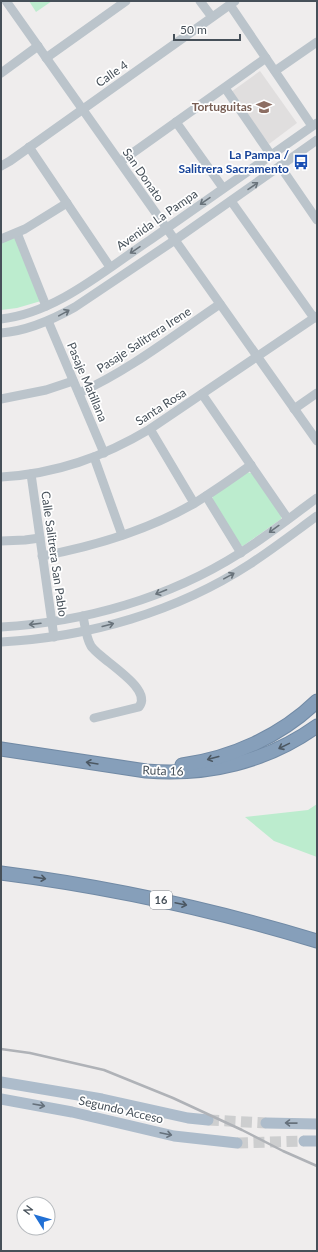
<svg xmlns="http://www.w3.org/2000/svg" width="318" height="1252" font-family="Lato,sans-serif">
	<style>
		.education { fill: #e0dede }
		.green { fill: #bcecce }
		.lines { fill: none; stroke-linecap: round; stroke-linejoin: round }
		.major-tunnel { stroke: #cdcecf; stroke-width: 11; stroke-dasharray: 11 5.5; stroke-linecap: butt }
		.highway-casing { stroke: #718aa5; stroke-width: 15 }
		.minor { stroke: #bbc4cb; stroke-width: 9 }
		.major { stroke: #adbccb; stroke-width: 11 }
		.highway { stroke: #869fba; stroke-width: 13 }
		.rail { stroke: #afb2b7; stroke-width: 2.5 }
		.oneway { stroke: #69737b }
		.oneway2 { stroke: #4c5863 }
		.oneway3 { stroke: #65707b }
		.labels { text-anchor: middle; stroke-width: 3.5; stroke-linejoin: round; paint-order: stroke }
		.shield { fill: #fff; stroke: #7e848b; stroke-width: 1 }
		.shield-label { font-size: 11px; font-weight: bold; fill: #465059 }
		.street-label { font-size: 12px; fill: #465059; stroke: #fff }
		.education-label { font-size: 12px; font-weight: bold; fill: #785e54; stroke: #fff; text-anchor: end }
		.transit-label { font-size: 12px; font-weight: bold; fill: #164399; stroke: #fff; text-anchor: end }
	</style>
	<rect width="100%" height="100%" fill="#efeded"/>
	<polygon class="education" points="260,71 297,123 269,144 231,92"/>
	<g class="green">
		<polygon points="29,1 52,1 36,12"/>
		<polygon points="13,237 16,239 41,301 17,308 1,310 1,241"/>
		<polygon points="245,472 252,473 282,515 281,519 243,546 239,545 212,500 213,495"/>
		<polygon points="317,804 317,857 274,841 245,817 308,810"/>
	</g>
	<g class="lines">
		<g class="major-tunnel">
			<polyline points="208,1120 266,1123"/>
			<polyline points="237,1143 304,1141"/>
		</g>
		<defs>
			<g id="highway">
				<path d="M1,749L146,771C207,776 267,762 317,726"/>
				<path d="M182,765C232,758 281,736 317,701"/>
				<path d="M1,873C110,887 212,909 317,941"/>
			</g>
		</defs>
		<use href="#highway" class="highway-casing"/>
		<g class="minor">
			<polyline points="6,1 317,441"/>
			<polyline points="200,1 212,17"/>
			<polyline points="230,5 312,126"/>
			<polyline points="46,58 126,1"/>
			<polyline points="275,71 317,42"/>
			<polyline points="1,73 38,46"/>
			<polyline points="225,88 271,155"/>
			<polyline points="176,122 223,188"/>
			<polyline points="29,147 110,267"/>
			<polyline points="120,162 266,58"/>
			<polyline points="1,166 10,161 235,1"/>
			<polyline points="280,166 317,220"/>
			<polyline points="231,201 314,318"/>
			<polyline points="17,233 46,306"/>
			<polyline points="1,239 25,229 67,203"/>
			<path d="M1,319C56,313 105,270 150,240C206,201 261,162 317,123"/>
			<polyline points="48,321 104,453"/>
			<path d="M1,333C28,331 52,320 75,307L175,240L317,140"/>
			<path d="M79,393C130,370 174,335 220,304"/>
			<polyline points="202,394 288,519"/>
			<polyline points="1,399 46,390 73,381"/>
			<polyline points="294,409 317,393"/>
			<polyline points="150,429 194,503"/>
			<polyline points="94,457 122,535"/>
			<polyline points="31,474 54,637"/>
			<path d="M1,477C56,474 103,457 150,429L317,316"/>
			<polyline points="206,496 241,553"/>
			<polyline points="1,541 25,540 40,538"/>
			<path d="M42,556C96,546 148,530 195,503C214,491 233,478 251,465"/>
			<path d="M83,616C85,625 86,638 91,646C100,660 154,688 139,707L94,718"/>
			<path d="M1,627C85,622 169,598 240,553C267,536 292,516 317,498"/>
			<path d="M1,642C89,637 176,612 250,564C273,549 295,532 317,516"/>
		</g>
		<g class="major">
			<polyline points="1,1082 102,1099 188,1118 208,1120"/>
			<polyline points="1,1099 72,1112 174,1136 237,1143"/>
			<polyline points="266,1123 317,1124"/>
			<polyline points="304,1141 317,1141"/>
		</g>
		<use href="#highway" class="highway"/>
		<polyline class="rail" points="1,1049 30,1053 104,1070 173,1098 242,1130 283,1151 317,1166"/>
	</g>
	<defs><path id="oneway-shaft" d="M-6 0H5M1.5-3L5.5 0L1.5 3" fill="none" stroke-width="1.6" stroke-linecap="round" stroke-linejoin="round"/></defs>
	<g class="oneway">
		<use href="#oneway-shaft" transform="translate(253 186) rotate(-35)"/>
		<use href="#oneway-shaft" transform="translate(205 201) rotate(145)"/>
		<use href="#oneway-shaft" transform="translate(135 250) rotate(146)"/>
		<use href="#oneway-shaft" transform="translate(64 313) rotate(-29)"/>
		<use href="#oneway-shaft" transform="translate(274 529) rotate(144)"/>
		<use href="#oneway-shaft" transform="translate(229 576) rotate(-29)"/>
		<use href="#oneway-shaft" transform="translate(161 592) rotate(158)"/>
		<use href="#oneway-shaft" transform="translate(35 624) rotate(173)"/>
		<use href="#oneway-shaft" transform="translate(108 625) rotate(-15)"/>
	</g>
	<g class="oneway2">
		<use href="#oneway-shaft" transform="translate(284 746) rotate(154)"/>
		<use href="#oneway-shaft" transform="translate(213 758) rotate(165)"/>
		<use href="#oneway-shaft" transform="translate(92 763) rotate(-171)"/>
		<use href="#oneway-shaft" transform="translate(40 878) rotate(8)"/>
		<use href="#oneway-shaft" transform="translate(181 904) rotate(12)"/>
	</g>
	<g class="oneway3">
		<use href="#oneway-shaft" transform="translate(39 1105) rotate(10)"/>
		<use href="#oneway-shaft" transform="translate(291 1123) rotate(-179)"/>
		<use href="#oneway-shaft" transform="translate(166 1134) rotate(12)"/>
	</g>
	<defs>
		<symbol id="school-bare" viewBox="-9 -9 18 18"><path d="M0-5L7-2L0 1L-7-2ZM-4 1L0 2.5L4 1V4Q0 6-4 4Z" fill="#8d6e63" stroke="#fff" stroke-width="2.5" paint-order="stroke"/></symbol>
		<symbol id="bus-bare" viewBox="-9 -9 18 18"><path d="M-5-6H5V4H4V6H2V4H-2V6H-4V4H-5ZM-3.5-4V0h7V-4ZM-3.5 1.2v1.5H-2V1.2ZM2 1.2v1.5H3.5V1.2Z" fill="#1a4fb4" stroke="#fff" stroke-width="2.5" paint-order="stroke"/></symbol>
	</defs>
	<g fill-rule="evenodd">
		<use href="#school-bare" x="253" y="96" width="22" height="22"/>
		<use href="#bus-bare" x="290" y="151" width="22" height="22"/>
	</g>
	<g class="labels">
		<rect class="shield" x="150" y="891" width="22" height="18" rx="3"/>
		<g class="shield-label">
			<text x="161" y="904">16</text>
		</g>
		<g class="street-label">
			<text transform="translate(112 74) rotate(-35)" y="4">Calle 4</text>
			<text transform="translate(143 175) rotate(55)" y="4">San Donato</text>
			<text transform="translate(157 220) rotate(-35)" y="4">Avenida La Pampa</text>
			<text transform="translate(144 340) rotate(-33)" y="4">Pasaje Salitrera Irene</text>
			<text transform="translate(87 382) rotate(67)" y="4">Pasaje Matillana</text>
			<text transform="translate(161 407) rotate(-33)" y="4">Santa Rosa</text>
			<text transform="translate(54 554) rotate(82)" y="4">Calle Salitrera San Pablo</text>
			<text transform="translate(163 771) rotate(2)" y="4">Ruta 16</text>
			<text transform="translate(121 1110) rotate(13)" y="4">Segundo Acceso</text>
		</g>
		<g class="education-label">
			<text x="252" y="111">Tortuguitas</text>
		</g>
		<g class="transit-label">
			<text x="289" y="159">La Pampa /<tspan x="289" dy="14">Salitrera Sacramento</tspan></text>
		</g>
	</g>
	<rect width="318" height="1252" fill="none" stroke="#465059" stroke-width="4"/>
	<g transform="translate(36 1216) rotate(307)"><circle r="19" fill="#ffffff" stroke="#b5b9bd"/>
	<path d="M0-3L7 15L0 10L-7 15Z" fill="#2170d5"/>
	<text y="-6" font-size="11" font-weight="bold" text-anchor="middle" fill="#465059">N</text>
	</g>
	<path d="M174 34v6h66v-6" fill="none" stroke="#465059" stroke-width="2"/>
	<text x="180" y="34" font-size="12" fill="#465059" stroke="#ffffff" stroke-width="3" paint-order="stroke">50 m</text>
</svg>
